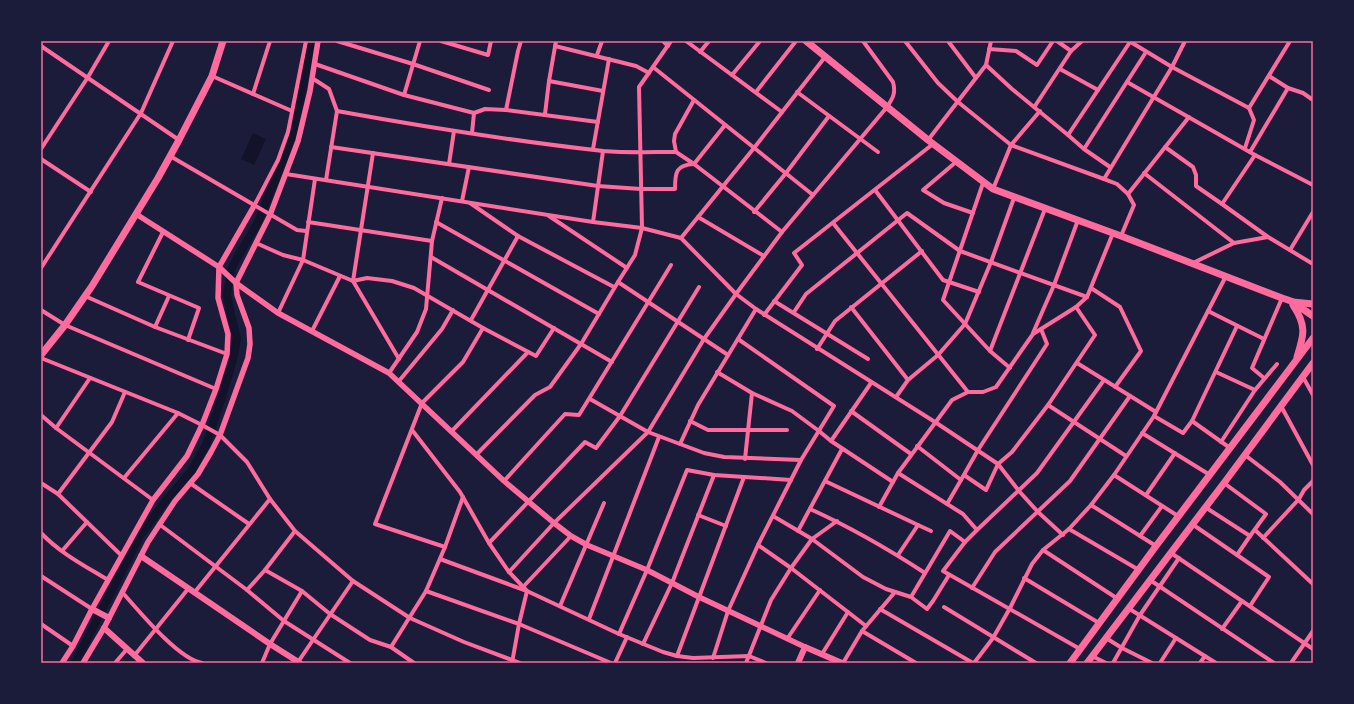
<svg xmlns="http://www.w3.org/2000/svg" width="1354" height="704" font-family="'DM Sans',sans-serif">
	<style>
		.water { fill: #12122b }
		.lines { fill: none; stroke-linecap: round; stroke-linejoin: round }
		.canal { stroke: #12122b; stroke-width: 8 }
		.minor { stroke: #ff6b9d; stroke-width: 4 }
		.tertiary { stroke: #ff6b9d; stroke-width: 5.5 }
		.secondary { stroke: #ff6b9d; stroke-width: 6 }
		.primary { stroke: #ff6b9d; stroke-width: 7 }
		.neatline { fill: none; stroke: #ff6b9d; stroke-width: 1.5 }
	</style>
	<rect width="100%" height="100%" fill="#1b1b3a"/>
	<polygon class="water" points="253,133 266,139 254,165 241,159"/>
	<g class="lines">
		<polyline class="canal" points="75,663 140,536 164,503 191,471 206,445 222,397 234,356 237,338 231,315 227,295 231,269 259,220 293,135 312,41"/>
		<g class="minor">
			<polyline points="337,41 413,64 489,90"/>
			<polyline points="441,41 488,55 491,41"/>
			<polyline points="663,41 668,46"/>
			<polyline points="686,41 782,112"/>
			<polyline points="905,41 938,83 958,102 1011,145 1104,179 1117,184 1128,194"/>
			<polyline points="948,41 976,78"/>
			<polyline points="1057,41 1071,51"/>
			<polyline points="1129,41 1172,67 1249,108"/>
			<polyline points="41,46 179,140"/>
			<polyline points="555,46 636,66 649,73"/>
			<polyline points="989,49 1016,51 1037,65 1053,41"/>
			<polyline points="700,52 709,41"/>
			<polyline points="597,55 602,41"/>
			<polyline points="825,57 754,148 681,238 736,294 756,309 935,422 998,464 1019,491 1038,512 1063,535"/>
			<polyline points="315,64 404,95 474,113 472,133"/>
			<polyline points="986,65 1012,89 1068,135 1084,149 1110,167"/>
			<polyline points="653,67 813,195"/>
			<polyline points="1060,69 1098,90"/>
			<polyline points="732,75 760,41"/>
			<polyline points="212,76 292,111"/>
			<polyline points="1269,76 1288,88"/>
			<path d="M312,78L329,89L337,111C425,127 514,141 603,151C627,153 652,152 676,152"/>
			<polyline points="549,81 603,91"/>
			<polyline points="1127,82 1255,155 1313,185"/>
			<polyline points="756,92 796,41"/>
			<polyline points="797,92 878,152"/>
			<polyline points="253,94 270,41"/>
			<polyline points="404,95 420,41"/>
			<polyline points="694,100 675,134 674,141 676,152 694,164 782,232"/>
			<polyline points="1035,106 1071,51 1082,41"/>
			<polyline points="506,110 518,51 521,41"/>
			<polyline points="474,113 485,109 506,110 598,122"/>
			<polyline points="545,114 549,81 556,41"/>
			<polyline points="1068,135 1130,42"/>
			<polyline points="928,140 986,65 991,41"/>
			<path d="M331,147L598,186L641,189H675C675,172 676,165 694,164L725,125"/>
			<polyline points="1165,147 1193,167 1196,175 1196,186 1222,204"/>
			<polyline points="1245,148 1254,120 1249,108 1290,41"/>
			<polyline points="41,149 88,77 109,41"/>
			<polyline points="593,149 609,59"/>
			<polyline points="1084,149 1146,52"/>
			<polyline points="1250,152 1288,88 1303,93 1313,100"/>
			<polyline points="373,153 353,281 367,278 392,281 414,288 483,328 536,356 554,328"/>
			<polyline points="1255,155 1222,204 1268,237 1313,264"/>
			<polyline points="170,156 297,230 306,231"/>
			<polyline points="41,159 91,192"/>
			<polyline points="956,162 923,190 944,203 973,213"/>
			<polyline points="449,164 454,131"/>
			<polyline points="1144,173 1234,243"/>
			<polyline points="286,174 593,222 642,228 681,238"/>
			<polyline points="1104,179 1172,67 1185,41"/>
			<polyline points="326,180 337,111"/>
			<polyline points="983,183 943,300 990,351 1010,368"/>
			<polyline points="993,189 1011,145 1040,111"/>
			<polyline points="875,190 943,280 979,292"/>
			<polyline points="462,201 469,167"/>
			<polyline points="470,203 518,236 614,287"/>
			<polyline points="254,206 278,160 288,132 306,41"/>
			<polyline points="754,212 786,173 829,116"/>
			<polyline points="549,216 627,268"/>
			<polyline points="698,217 764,256"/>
			<polyline points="308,222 432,241"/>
			<polyline points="436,222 599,314"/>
			<polyline points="593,222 603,151"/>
			<polyline points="833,223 968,392"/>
			<polyline points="163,232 138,282 199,308 188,340"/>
			<polyline points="1121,236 1134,205 1128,194 1189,117"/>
			<polyline points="256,243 283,255 303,260 353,281 399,359"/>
			<polyline points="1290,250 1313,212"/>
			<polyline points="431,257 612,362"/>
			<polyline points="1193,263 1234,243 1268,237"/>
			<polyline points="41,268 141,113 173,41"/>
			<polyline points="618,282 728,355"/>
			<polyline points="1091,288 1120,307 1141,351 1115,387"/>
			<polyline points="85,296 155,327 227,354"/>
			<polyline points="774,301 868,359"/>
			<polyline points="851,307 908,380"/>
			<polyline points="41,310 65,325 216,389"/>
			<polyline points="1208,311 1264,339"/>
			<polyline points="794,312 806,294 907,213 960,251 1087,297"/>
			<polyline points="278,313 303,260 315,179"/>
			<polyline points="764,315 802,265 794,253 933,144"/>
			<polyline points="471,320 518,236"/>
			<polyline points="155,327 169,296"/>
			<polyline points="312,331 340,276"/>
			<polyline points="1033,333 1054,285 1078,220"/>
			<polyline points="817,349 835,321 922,251"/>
			<polyline points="990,351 1045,209"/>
			<polyline points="41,358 178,413 202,425 220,435 247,462 270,499 295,531 353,581 410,618 464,642 520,663"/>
			<polyline points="1077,363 1156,412"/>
			<polyline points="717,372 752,393 792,411 819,431 831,441 893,482"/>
			<polyline points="1216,372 1255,390"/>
			<polyline points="389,373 417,332 426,309 432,241 442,198"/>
			<polyline points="1303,377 1313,395"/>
			<polyline points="1264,378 1252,368 1282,298"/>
			<polyline points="399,381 442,329 453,310"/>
			<polyline points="896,397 908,380 938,355 965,324 991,262 1014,198"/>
			<polyline points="590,399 648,432 704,453 724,457 801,460"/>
			<polyline points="1048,405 1126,456"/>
			<polyline points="1281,406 1313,465"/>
			<polyline points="851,411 911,454"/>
			<polyline points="41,415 56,428 153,500"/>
			<polyline points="1154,416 1183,433 1192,421 1237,326"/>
			<polyline points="690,421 708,430 787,430"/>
			<polyline points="1192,421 1230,448"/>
			<polyline points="56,428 90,378"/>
			<polyline points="412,430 460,492 489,543 509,572 527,591 519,624 512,663"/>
			<polyline points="451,432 528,352"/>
			<polyline points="1142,433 1210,475"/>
			<polyline points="831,441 871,383"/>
			<polyline points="1221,442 1255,390 1277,364"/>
			<polyline points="680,444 698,405 756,309"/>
			<polyline points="917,446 961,480"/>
			<polyline points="476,455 535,395 550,387 581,344 618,282 635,255 642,228 639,87 671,41"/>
			<polyline points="1245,455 1280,482 1313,514"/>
			<polyline points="745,459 752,393"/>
			<polyline points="898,473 963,514 977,530"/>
			<polyline points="964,475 986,490 998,464 1012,452 1048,405 1095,335 1076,307"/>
			<polyline points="1114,475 1178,516"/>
			<polyline points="124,478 178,413"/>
			<polyline points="504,481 565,414 579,415 671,265"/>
			<polyline points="825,481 918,525 898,555"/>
			<polyline points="41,483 58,494 122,556"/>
			<polyline points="190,483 249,524"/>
			<polyline points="58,494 112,422 125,392"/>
			<polyline points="1146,495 1175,453"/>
			<polyline points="947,504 961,480 978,450 1047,344 1041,329"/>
			<polyline points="1091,505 1156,546"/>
			<polyline points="879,507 898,473 952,400 968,392 983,392 996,387 1033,334 1076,307 1087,297 1113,233"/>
			<polyline points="1205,507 1250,536 1266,514 1224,483"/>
			<path d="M810,509C850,527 888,549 925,573"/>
			<polyline points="698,515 726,526"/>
			<polyline points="773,516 812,539 863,577 886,589 911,597 927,609 933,601 949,575"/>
			<polyline points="159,524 247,590 284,621 350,663"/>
			<polyline points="1192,524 1269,577 1250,606"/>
			<polyline points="918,525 931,531"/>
			<polyline points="1069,529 1139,570"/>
			<polyline points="1255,530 1313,584"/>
			<polyline points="798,531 842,449"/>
			<path d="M41,533C60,553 85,566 108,580"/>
			<polyline points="1140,536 1162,506"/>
			<polyline points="1263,538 1299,499 1304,490 1313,481"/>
			<polyline points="489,543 585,442 596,448 620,416 699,287"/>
			<polyline points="758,545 791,568 866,626"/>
			<polyline points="445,547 463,497"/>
			<polyline points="1043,550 1118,599"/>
			<polyline points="62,551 87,522"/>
			<polyline points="1171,553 1313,649"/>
			<polyline points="1237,555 1250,536"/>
			<polyline points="440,559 527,591 619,634 663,652 677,656 693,658 749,656 766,663"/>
			<polyline points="265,570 302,591 330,614 370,640 391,647 414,663"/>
			<path d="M509,572L554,523L648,432L704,339L736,294L782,232L887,107C893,98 896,93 893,82L863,41"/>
			<polyline points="41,576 92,609"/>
			<polyline points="1024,578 1099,623"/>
			<polyline points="1150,580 1274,663"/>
			<polyline points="523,587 571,536"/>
			<polyline points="972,588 995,552 1070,481 1130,396"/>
			<polyline points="247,590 265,570 295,531"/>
			<polyline points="426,591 519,624 611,663"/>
			<path d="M122,592C139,611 178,659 202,663"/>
			<polyline points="194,593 270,499"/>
			<polyline points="911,597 950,531 965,542"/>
			<polyline points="560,606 604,503"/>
			<polyline points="944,607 1036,663"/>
			<polyline points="1128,608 1216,663"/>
			<polyline points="880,609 973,663"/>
			<polyline points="589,619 659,437"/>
			<polyline points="41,624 73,646"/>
			<polyline points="1222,629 1242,601"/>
			<polyline points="862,631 916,663"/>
			<polyline points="619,634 647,570 687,470 714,475 791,480"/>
			<polyline points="1106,638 1122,648 1152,663"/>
			<polyline points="787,639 820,590"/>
			<polyline points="643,644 672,583 714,475"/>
			<polyline points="391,647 426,591 445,547 375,524 422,403 463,362 483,328"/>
			<polyline points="1080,649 943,571 965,542 977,530 1037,473 1104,380"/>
			<polyline points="822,654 848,612"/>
			<polyline points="134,656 188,589"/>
			<polyline points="677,656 744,477"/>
			<polyline points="1092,656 1106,663"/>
			<polyline points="713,658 728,611 758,545 801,460 834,406 738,339"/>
			<polyline points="298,662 353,581"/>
			<polyline points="115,663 127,649"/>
			<polyline points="262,663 270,644 302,591"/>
			<polyline points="615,663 627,637"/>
			<polyline points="746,663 771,600 791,568 812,539 837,521"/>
			<polyline points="843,663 862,631 895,592"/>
			<polyline points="974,663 993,638 1010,608 1032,564 1043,550 1069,529 1091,505 1114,475 1154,416 1226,276"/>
			<polyline points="1113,663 1140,615 1179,558"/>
			<polyline points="1160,663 1176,638"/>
			<polyline points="1200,663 1205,656"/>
			<polyline points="1291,663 1313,631"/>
		</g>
		<g class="tertiary">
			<polyline points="136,214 219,267 236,283 278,313 389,373 504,481 554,523 571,536 587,545 647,570 699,597 805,647"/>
			<polyline points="62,663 73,646 92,609 153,500 187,456 202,425 216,389 227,354 228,334 218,298 219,267 254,206"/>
			<polyline points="83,663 104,628 148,542 175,501 198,474 211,452 220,435 248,358 250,344 249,328 237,295 236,283 270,215 298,141 310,91 318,41"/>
		</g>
		<g class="secondary">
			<polyline points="141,556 270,644 300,663"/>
			<polyline points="92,609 109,618"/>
			<polyline points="104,628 143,663"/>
			<polyline points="798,663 805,647 842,663"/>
		</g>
		<g class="primary">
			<polyline points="806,41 928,140 993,189 1121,236 1282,298 1291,301 1313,316"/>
			<polyline points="1293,302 1313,304"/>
			<path d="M1293,305C1307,326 1304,335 1297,357"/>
			<polyline points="41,355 65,325 92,286 158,178 179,140 212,76 223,41"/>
			<polyline points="1070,663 1156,546 1313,338"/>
			<polyline points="1087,663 1224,483 1313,363"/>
		</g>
	</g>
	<rect width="1354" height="704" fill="none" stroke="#1b1b3a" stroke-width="84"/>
	<rect x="42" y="42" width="1270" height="620" class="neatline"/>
</svg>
